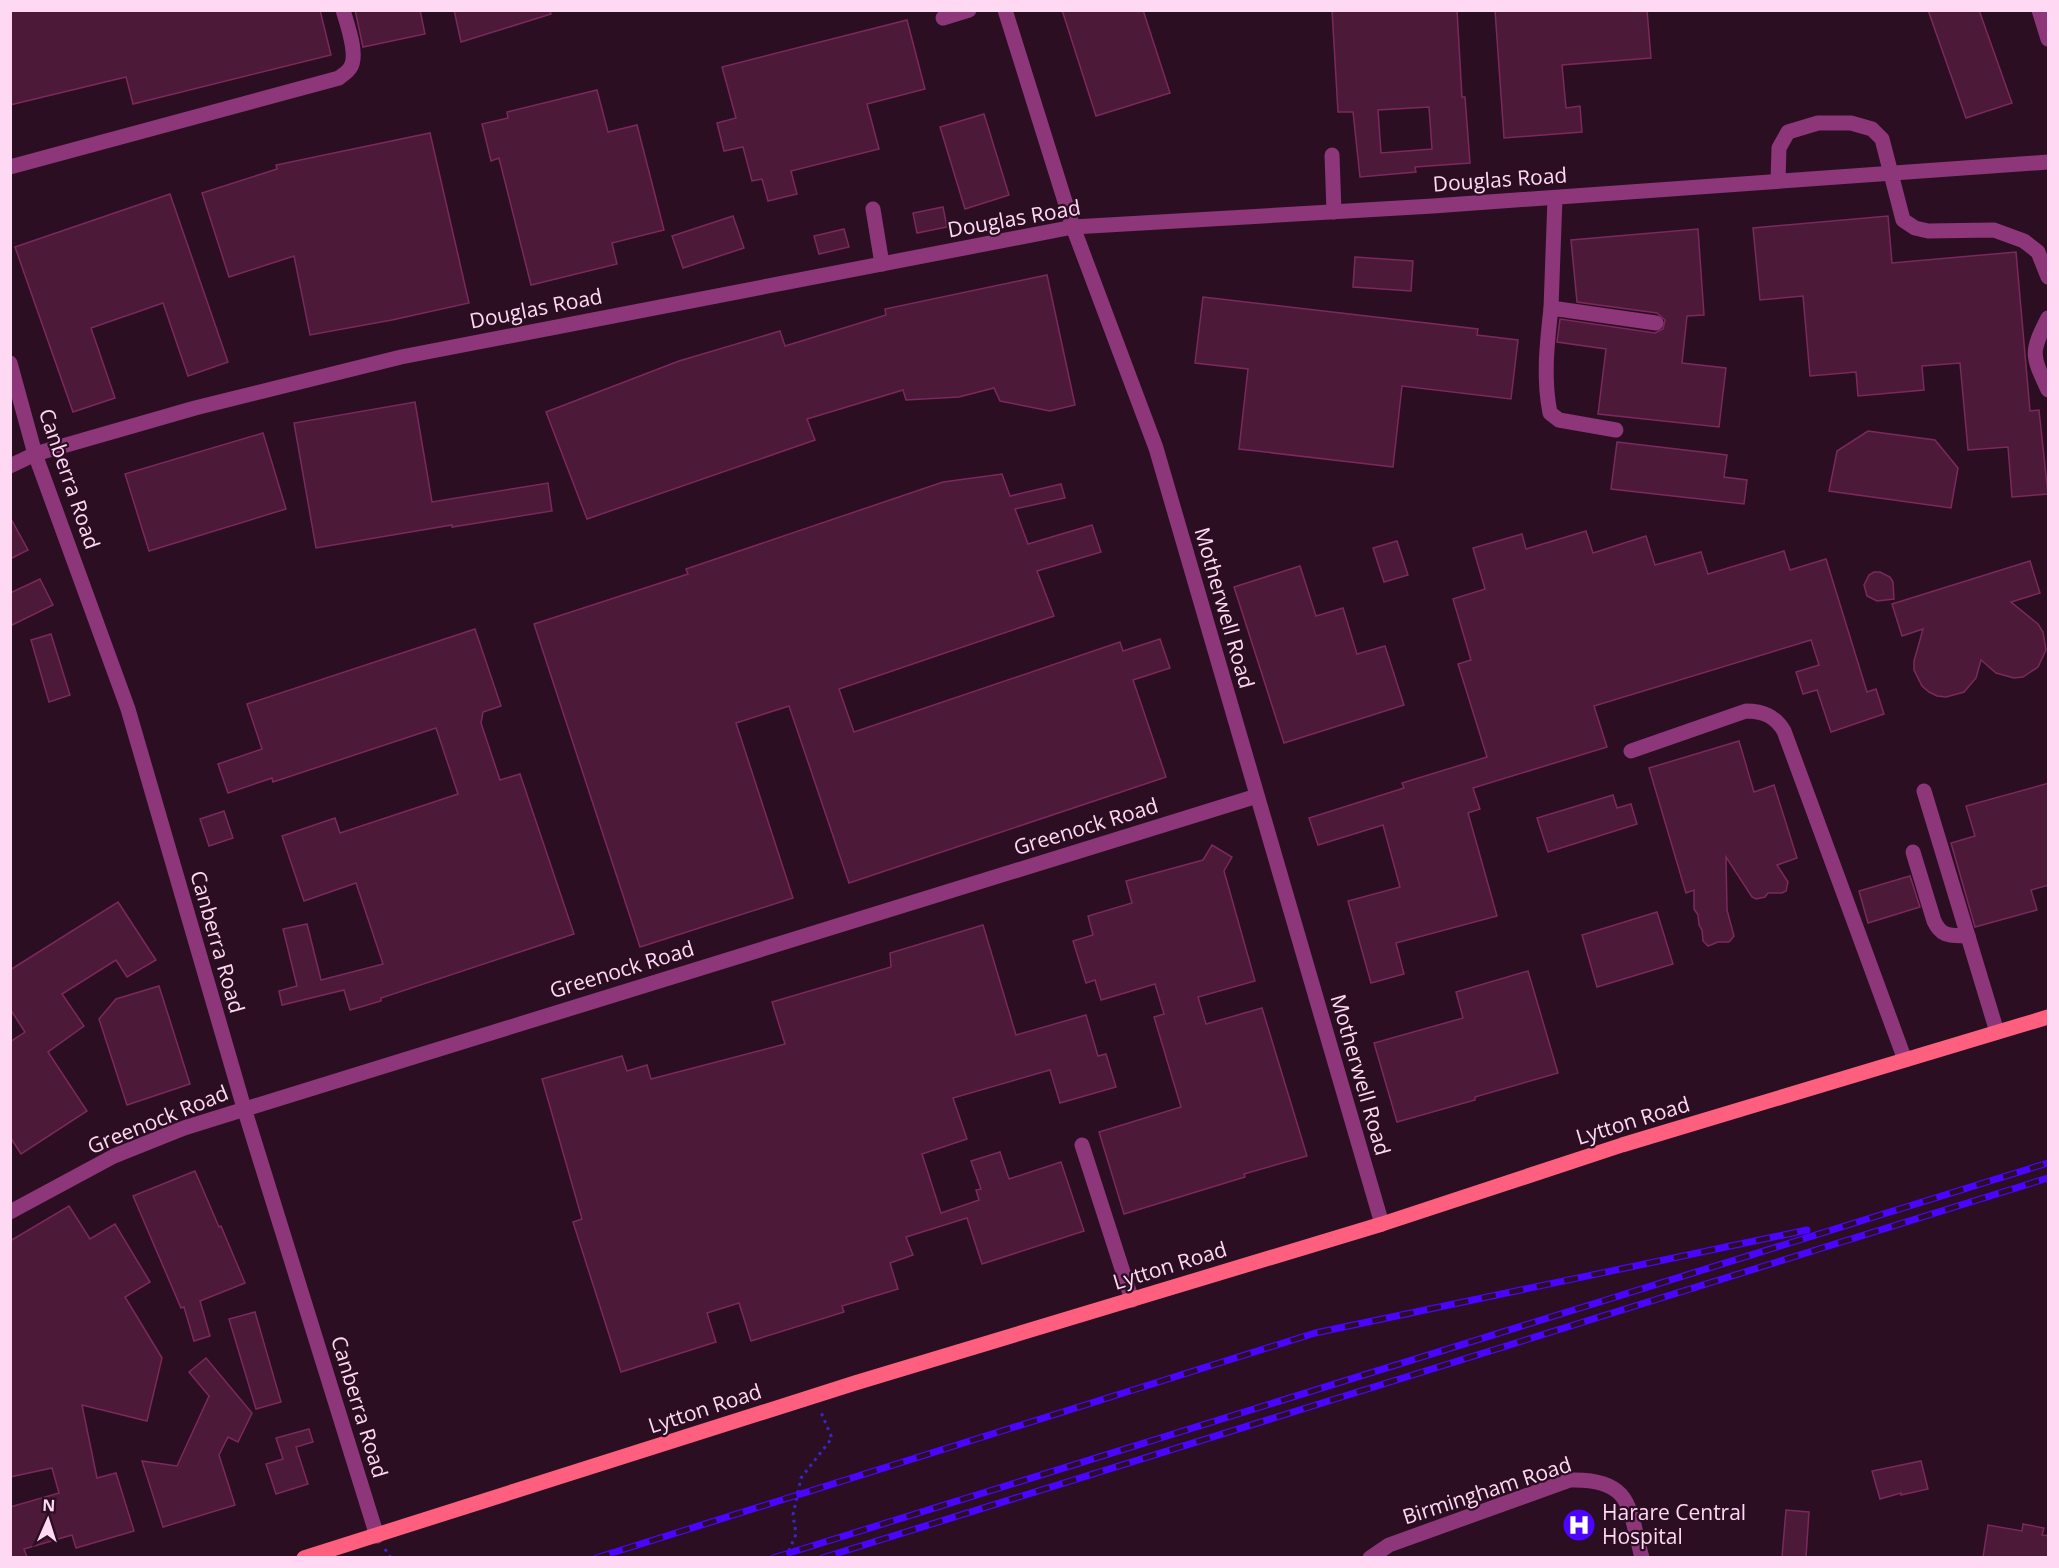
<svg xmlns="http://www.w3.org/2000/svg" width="2059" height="1568" font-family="'Open Sans',sans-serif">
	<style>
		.building { fill: #4d1939; stroke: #7b295c; stroke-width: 1.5; fill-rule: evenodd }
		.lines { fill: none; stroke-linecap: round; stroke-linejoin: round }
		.path { stroke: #3926c5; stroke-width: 3; stroke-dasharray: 3 4.5; stroke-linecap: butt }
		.minor { stroke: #8d367a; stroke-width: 15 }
		.major { stroke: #ff5f7f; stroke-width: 15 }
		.rail-casing { stroke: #4a04ff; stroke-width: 7 }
		.rail { stroke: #2b0e21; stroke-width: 4.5; stroke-dasharray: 14; stroke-linecap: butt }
		.labels { text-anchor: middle; stroke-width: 4.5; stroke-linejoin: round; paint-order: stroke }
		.street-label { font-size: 21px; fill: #ffd8f4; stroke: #2b0e21 }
		.poi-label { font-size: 21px; fill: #ffd8f4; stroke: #2b0e21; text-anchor: start }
	</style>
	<rect width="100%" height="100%" fill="#2b0e21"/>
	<g class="building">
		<polygon points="10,10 320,10 331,55 133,104 126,77 10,105"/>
		<polygon points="355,10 420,10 425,34 363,47"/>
		<polygon points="454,10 550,10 551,14 461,42"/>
		<polygon points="1062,10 1143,10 1170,93 1096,116"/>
		<path d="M1332,10H1457L1462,97H1465L1470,163L1415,167L1416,172L1360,177L1353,112H1338ZM1429,107L1432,149L1381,153L1378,110Z"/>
		<polygon points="1495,10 1647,10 1651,58 1562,65 1566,108 1580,106 1582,132 1504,138"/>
		<polygon points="1928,10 1979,10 2012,103 1966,118"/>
		<polygon points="907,20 925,89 867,104 879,149 791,171 797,194 768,201 762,179 752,181 743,147 724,151 717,123 736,118 722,67"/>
		<polygon points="597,90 608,132 637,125 664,230 612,243 617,264 531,285 499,158 491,161 482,124 508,118 507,112"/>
		<polygon points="984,114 1009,195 965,209 940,127"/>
		<polygon points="430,133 469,303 392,320 310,335 294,256 229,277 202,193 277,169 276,165"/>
		<polygon points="170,194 228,362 188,376 163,303 91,328 115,398 73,412 15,247"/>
		<polygon points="943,207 947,227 917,233 913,213"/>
		<polygon points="733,216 744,248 683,268 672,236"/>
		<polygon points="1888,216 1892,263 2016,252 2030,411 2039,410 2048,494 2012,497 2008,447 1968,450 1960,363 1922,366 1924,390 1858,396 1856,372 1810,376 1803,296 1760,300 1753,228"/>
		<polygon points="844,229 849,247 819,254 814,236"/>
		<polygon points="1698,229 1704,315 1687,316 1682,363 1726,368 1719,427 1598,414 1606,349 1557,342 1560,319 1655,333 1663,329 1665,320 1657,313 1577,302 1571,240"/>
		<polygon points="1355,257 1413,261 1411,291 1353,287"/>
		<polygon points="1047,275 1075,405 1050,411 1000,401 994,388 959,397 906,400 903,390 807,419 815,440 587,519 546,412 679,361 780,331 785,346 886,315 885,309"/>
		<polygon points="1203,297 1478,329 1477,335 1518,340 1511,399 1402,386 1393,467 1239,449 1248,369 1195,363"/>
		<polygon points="415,402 432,502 548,483 552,511 452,527 452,525 316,548 294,423"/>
		<polygon points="1868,431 1935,440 1958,468 1951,508 1829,491 1837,451"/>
		<polygon points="263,433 286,509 149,551 125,474"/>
		<polygon points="1617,442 1727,455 1724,477 1747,480 1744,504 1611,489"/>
		<polygon points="1002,474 1010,496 1061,484 1065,498 1015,509 1028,544 1092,525 1101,552 1037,571 1054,616 839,689 854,732 1120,642 1123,651 1160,639 1170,668 1133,680 1166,777 849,883 789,706 736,723 793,898 640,947 534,624 688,574 686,569 943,482"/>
		<polygon points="10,517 28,550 10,559"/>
		<polygon points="1586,531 1593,553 1646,536 1655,565 1701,552 1708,574 1784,551 1790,570 1826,559 1867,692 1876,689 1884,714 1831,732 1817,690 1803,694 1796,672 1819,665 1811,640 1594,706 1607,747 1473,788 1480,809 1468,813 1497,916 1396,943 1404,974 1371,983 1348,901 1400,887 1383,825 1318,845 1309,818 1404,788 1402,783 1487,757 1458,664 1471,660 1453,599 1485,589 1473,548 1522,534 1526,549"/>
		<polygon points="1397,541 1408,575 1384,582 1373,548"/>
		<polygon points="2030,561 2040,593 2011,602 2038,624 2043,632 2046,650 2038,667 2023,677 2014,678 1996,673 1981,660 1976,678 1964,692 1946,697 1937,696 1929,692 1922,686 1914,670 1914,661 1923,629 1902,636 1892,604"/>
		<polygon points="1300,566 1316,616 1343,608 1357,654 1385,646 1404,705 1284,743 1234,587"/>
		<polygon points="1874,572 1880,572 1890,577 1893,582 1894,599 1877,601 1867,596 1864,585 1869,575"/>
		<polygon points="40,579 53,605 10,626 10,593"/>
		<polygon points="475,629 501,706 483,712 481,723 500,780 520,774 574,934 381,998 381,1001 350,1010 344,990 282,1005 279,991 297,986 283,929 307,924 321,980 383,964 356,883 304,901 282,836 335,818 340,833 458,794 436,728 273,782 272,778 228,793 218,764 262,749 247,704"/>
		<polygon points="51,634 70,695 49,702 31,640"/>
		<polygon points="1739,741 1754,792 1774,785 1797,858 1777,865 1788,882 1786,891 1782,893 1768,893 1765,897 1756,899 1752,897 1726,857 1727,910 1734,936 1729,942 1718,942 1708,946 1703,941 1702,930 1699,925 1698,915 1694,909 1694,890 1686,893 1649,768"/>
		<polygon points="2049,783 2049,885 2031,890 2037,910 1975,927 1951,843 1975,836 1966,806"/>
		<polygon points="1613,795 1617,808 1631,804 1637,824 1548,852 1537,818"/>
		<polygon points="224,811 233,838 209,846 200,819"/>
		<polygon points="1212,845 1232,857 1224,871 1255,981 1198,997 1206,1024 1262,1008 1307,1156 1244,1174 1245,1177 1124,1214 1099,1132 1181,1107 1154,1017 1164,1014 1155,984 1101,1000 1095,980 1086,983 1073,941 1093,935 1088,916 1132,903 1126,881 1203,860"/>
		<polygon points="1910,876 1920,907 1868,923 1859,891"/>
		<polygon points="118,902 156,960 127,977 116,960 62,994 84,1026 48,1052 87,1111 21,1154 10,1137 10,1042 25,1032 10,1009 10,970"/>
		<polygon points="1657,912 1673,964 1597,987 1582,935"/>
		<polygon points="983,925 1016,1035 1086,1015 1098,1056 1106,1054 1116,1087 1060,1103 1050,1070 953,1098 967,1139 922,1154 941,1213 979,1200 976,1190 981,1189 971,1161 1000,1152 1009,1179 1061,1162 1084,1231 982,1264 967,1218 906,1237 913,1255 890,1263 898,1289 842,1306 844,1312 751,1341 739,1303 707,1313 716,1342 621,1372 573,1222 582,1219 542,1079 622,1056 627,1071 647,1065 651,1079 785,1044 772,1002 891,967 890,953"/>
		<polygon points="1528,971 1558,1073 1475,1097 1475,1100 1397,1122 1374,1043 1463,1018 1456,992"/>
		<polygon points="159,986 190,1084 127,1105 99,1019 116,999"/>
		<polygon points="195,1171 219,1227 221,1226 245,1283 200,1301 210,1336 194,1341 184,1307 181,1308 133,1196"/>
		<polygon points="69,1206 90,1239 115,1224 150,1282 125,1297 162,1358 147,1421 82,1405 97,1478 116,1473 134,1531 76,1548 72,1535 24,1549 27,1557 10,1557 10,1507 59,1493 52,1468 10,1477 10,1241"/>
		<polygon points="255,1312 281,1402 256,1409 229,1319"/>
		<polygon points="206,1358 252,1413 238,1442 228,1437 219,1455 235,1505 163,1527 142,1461 177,1466 209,1396 189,1372"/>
		<polygon points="309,1429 313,1442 296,1447 308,1484 276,1494 266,1464 283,1459 276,1438"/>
		<polygon points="1921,1461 1928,1489 1901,1495 1901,1493 1880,1499 1872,1471"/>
		<polygon points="1786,1510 1809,1512 1806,1557 1782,1557"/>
		<polygon points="2023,1524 2044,1528 2042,1535 2049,1536 2049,1557 1983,1557 1988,1525 2022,1531"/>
	</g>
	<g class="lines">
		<g class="path">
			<polyline points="385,1549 391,1558"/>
			<polyline points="786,1558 796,1534 793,1515 801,1478 832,1438 820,1410"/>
		</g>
		<g class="minor">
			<polyline points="1005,10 1073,227 1156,448 1382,1224"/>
			<polyline points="2039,10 2048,39"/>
			<polyline points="943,18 969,10"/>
			<polyline points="1332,155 1334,212"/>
			<path d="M10,167L339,78C342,75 348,72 350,68C359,56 347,24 343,10"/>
			<polyline points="1778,181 1779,148 1788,132 1818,123 1851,123 1872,129 1882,139 1903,220 1915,228 1928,231 1994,230 2024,241 2038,252 2048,277"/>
			<polyline points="1555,198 1551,308 1656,323"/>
			<polyline points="873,209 882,264"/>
			<path d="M1551,308C1547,344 1543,378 1550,413L1559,420L1616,430"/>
			<path d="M2048,318C2030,353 2032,355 2048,390"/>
			<polyline points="10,363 35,454 128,709 244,1108 377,1536"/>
			<polyline points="10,466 35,454 195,408 401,357 1073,227 1433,206 2048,162"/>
			<path d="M1631,751L1746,711C1763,711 1775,716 1784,731L1905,1060"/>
			<polyline points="1924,791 1997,1032"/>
			<path d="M1913,852L1934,921C1942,938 1951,935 1968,936"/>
			<polyline points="1082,1145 1132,1300"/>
			<polyline points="10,1212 114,1156 184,1128 1257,796"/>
			<path d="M1370,1558L1389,1545L1570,1480C1632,1478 1629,1508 1642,1558"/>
		</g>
		<polyline class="major" points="304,1558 855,1383 1382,1224 1622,1145 2048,1017"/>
		<defs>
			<g id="rail">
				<polyline points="596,1558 1315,1333 1807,1230"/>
				<polyline points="773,1558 2048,1163"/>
				<polyline points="822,1558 2048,1178"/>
			</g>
		</defs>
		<use href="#rail" class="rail-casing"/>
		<use href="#rail" class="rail"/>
	</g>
	<defs>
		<symbol id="hospital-disc" viewBox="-11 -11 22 22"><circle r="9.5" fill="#4a04ff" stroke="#2b0e21"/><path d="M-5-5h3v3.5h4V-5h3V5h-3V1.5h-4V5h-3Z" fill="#fff"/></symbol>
	</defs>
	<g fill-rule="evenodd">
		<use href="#hospital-disc" x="1560" y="1506" width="38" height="38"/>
	</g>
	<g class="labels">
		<g class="street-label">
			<text transform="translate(1500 180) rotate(-4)" y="7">Douglas Road</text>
			<text transform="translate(1014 219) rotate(-10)" y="7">Douglas Road</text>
			<text transform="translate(536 309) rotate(-11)" y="7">Douglas Road</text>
			<text transform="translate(69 479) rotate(71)" y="7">Canberra Road</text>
			<text transform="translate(1224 608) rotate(74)" y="7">Motherwell Road</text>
			<text transform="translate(1086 827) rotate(-17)" y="7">Greenock Road</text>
			<text transform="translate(217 942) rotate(74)" y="7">Canberra Road</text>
			<text transform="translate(622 970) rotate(-17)" y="7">Greenock Road</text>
			<text transform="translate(1360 1075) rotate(74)" y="7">Motherwell Road</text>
			<text transform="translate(158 1120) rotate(-22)" y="7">Greenock Road</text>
			<text transform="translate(1633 1121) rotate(-17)" y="7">Lytton Road</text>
			<text transform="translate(1170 1266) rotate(-17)" y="7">Lytton Road</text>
			<text transform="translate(359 1407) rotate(73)" y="7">Canberra Road</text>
			<text transform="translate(705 1409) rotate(-18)" y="7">Lytton Road</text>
			<text transform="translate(1487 1491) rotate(-18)" y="7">Birmingham Road</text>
		</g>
		<g class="poi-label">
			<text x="1602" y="1520">Harare Central<tspan x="1602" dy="24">Hospital</tspan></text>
		</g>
	</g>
	<rect width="2059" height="1568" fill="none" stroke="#ffd8f4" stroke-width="24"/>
	<g transform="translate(48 1520) rotate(3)" stroke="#2b0e21" stroke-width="4.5" paint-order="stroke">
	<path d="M0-4.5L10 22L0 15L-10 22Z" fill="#ffd8f4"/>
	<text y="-9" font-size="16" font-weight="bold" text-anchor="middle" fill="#ffd8f4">N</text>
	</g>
</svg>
